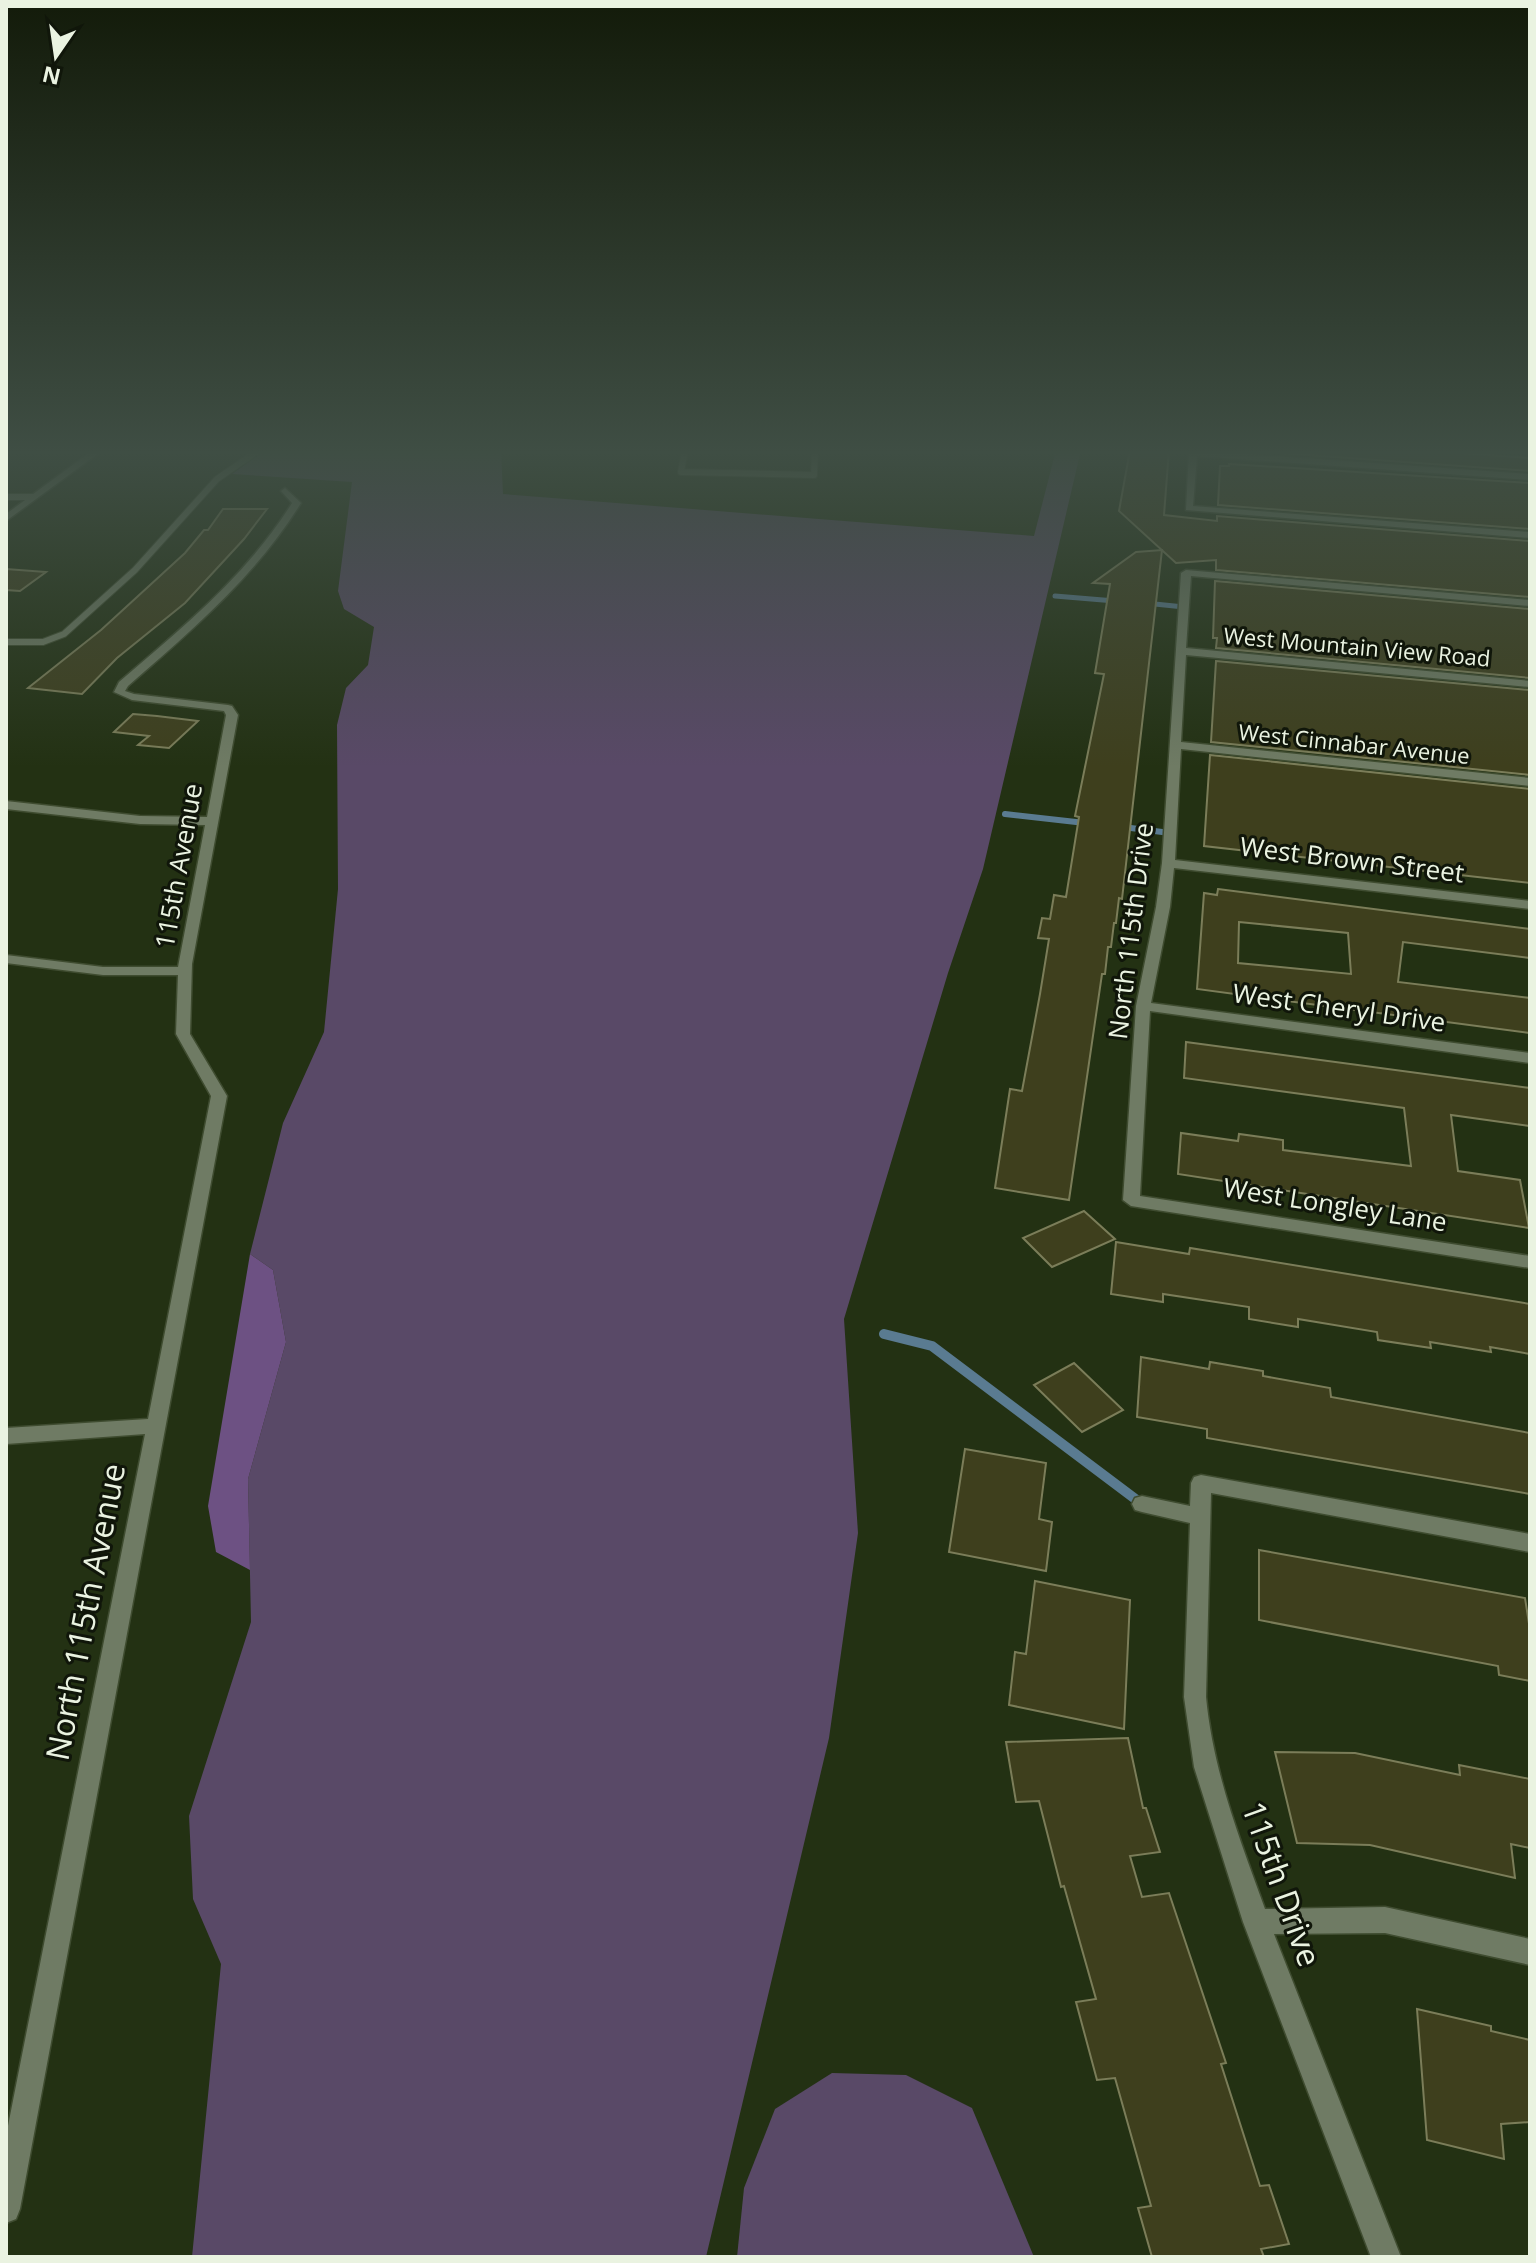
<svg xmlns="http://www.w3.org/2000/svg" width="1536" height="2263" font-family="'Open Sans',sans-serif">
	<style>
		.green { fill: #594967 }
		.forest { fill: #6d5183 }
		.lines { fill: none; stroke-linecap: round; stroke-linejoin: round }
		.stream-far2 { stroke: #5a7b91; stroke-width: 5 }
		.stream-far1 { stroke: #5a7b91; stroke-width: 6 }
		.stream { stroke: #5a7b91; stroke-width: 10 }
		.building { fill: #3e3f1d; stroke: #7b7d59; stroke-width: 2; fill-rule: evenodd }
		.lane-casing { stroke: #3f4c30; stroke-width: 8 }
		.street-casing { stroke: #3f4c30; stroke-width: 3 }
		.lane { stroke: #6f7b64; stroke-width: 6 }
		.street { fill: #6f7b64; fill-rule: evenodd }
		.labels { text-anchor: middle; stroke-width: 6; stroke-linejoin: round; paint-order: stroke }
		.far-street-label { font-size: 22px; fill: #eaf3e1; stroke: #10160a }
		.street-label { font-size: 26px; fill: #eaf3e1; stroke: #10160a }
		.near-street-label { font-size: 32px; fill: #eaf3e1; stroke: #10160a }
	</style>
	<rect width="100%" height="100%" fill="#233113"/>
	<g class="green">
		<polygon points="266,450 501,450 503,494 1034,536 1056,450 1081,450 983,869 948,973 844,1319 858,1533 829,1738 706,2257 192,2257 221,1964 193,1899 189,1816 251,1622 248,1479 286,1342 273,1270 250,1254 283,1123 324,1032 338,889 337,725 346,688 368,665 374,627 344,609 338,591 352,482 232,474"/>
		<polygon points="832,2073 906,2075 972,2108 1034,2257 737,2257 744,2188 775,2109"/>
	</g>
	<polygon class="forest" points="250,1254 273,1270 286,1342 248,1479 250,1570 216,1552 208,1506"/>
	<g class="lines">
		<g class="stream-far2">
			<polyline points="1055,596 1115,601"/>
			<polyline points="1145,603 1184,607"/>
		</g>
		<g class="stream-far1">
			<polyline points="1005,814 1085,823"/>
			<polyline points="1123,827 1170,833"/>
		</g>
		<polyline class="stream" points="884,1334 932,1346 1142,1504"/>
	</g>
	<g class="building">
		<polygon points="1130,450 1169,450 1164,515 1217,521 1217,516 1530,541 1530,597 1216,570 1216,560 1176,563 1119,511"/>
		<polygon points="1279,450 1420,450 1530,458 1530,471 1279,453"/>
		<polygon points="1229,464 1530,483 1530,529 1218,505 1220,466 1229,466"/>
		<polygon points="223,509 267,509 244,539 185,603 117,658 82,694 28,688 101,630 185,553 204,530 208,530"/>
		<polygon points="1162,550 1122,899 1119,898 1116,923 1114,923 1111,947 1108,947 1105,974 1102,974 1069,1200 995,1188 1010,1089 1022,1091 1040,994 1049,939 1038,938 1042,918 1050,919 1054,895 1066,897 1079,817 1075,816 1104,674 1095,673 1110,584 1093,583 1136,552"/>
		<polygon points="6,569 46,572 20,591 6,590"/>
		<polygon points="1215,581 1530,609 1530,678 1216,648 1217,638 1213,638"/>
		<polygon points="1216,661 1530,690 1530,775 1211,742"/>
		<polygon points="133,714 157,716 198,721 169,748 138,745 149,736 114,732"/>
		<polygon points="1210,755 1530,789 1530,883 1204,846"/>
		<path d="M1218,889L1530,929V958L1403,942L1398,982L1530,998V1033L1197,989L1204,893L1217,895ZM1239,922L1348,933L1351,974L1238,963Z"/>
		<polygon points="1186,1042 1530,1088 1530,1126 1451,1115 1458,1171 1520,1180 1529,1228 1178,1174 1181,1133 1238,1141 1239,1134 1283,1140 1283,1150 1411,1166 1404,1108 1184,1078"/>
		<polygon points="1084,1211 1115,1239 1052,1267 1023,1238"/>
		<polygon points="1116,1242 1189,1254 1190,1248 1530,1304 1530,1354 1490,1347 1491,1352 1430,1342 1431,1348 1378,1340 1377,1332 1298,1319 1298,1327 1249,1319 1249,1307 1163,1294 1163,1302 1111,1294"/>
		<polygon points="1141,1357 1209,1369 1210,1362 1263,1371 1263,1376 1330,1388 1331,1397 1530,1433 1530,1494 1207,1438 1207,1429 1137,1417"/>
		<polygon points="1074,1363 1123,1410 1082,1432 1034,1385"/>
		<polygon points="965,1449 1046,1463 1039,1519 1052,1522 1046,1571 949,1552"/>
		<polygon points="1259,1550 1525,1598 1530,1630 1530,1681 1499,1675 1498,1666 1259,1620"/>
		<polygon points="1035,1581 1130,1600 1124,1729 1009,1705 1015,1652 1026,1654"/>
		<polygon points="1128,1738 1143,1808 1146,1808 1160,1852 1130,1856 1142,1897 1169,1893 1226,2063 1221,2064 1260,2186 1269,2185 1289,2244 1261,2249 1264,2257 1152,2257 1138,2208 1151,2206 1115,2078 1097,2080 1076,2002 1096,1999 1064,1886 1061,1887 1039,1801 1016,1802 1006,1742"/>
		<polygon points="1275,1752 1355,1753 1460,1775 1459,1765 1530,1779 1530,1848 1511,1844 1515,1878 1370,1845 1297,1843"/>
		<polygon points="1417,2009 1491,2026 1491,2031 1530,2040 1530,2122 1501,2124 1504,2159 1427,2140"/>
	</g>
	<g class="lines">
		<defs>
			<g id="lane">
				<polyline points="685,450 681,472 814,475 815,450"/>
				<polyline points="6,497 33,497"/>
				<polyline points="6,642 43,642 64,634 135,570 217,479 259,450"/>
			</g>
			<g id="street">
				<polygon points="93,450 103,450 6,521 6,514"/>
				<polygon points="1189,450 1530,474 1530,480 1197,456 1193,506 1530,532 1530,538 1186,510"/>
				<path d="M285,488L301,503C256,576 192,630 128,686L125,691L134,694L228,705L232,706L238,715L192,964L190,1034L227,1096L20,2209L16,2219L6,2223V2136L145,1434L6,1444V1428L148,1419L211,1096L176,1034L178,975H103L6,963V955L103,967H178L205,825L140,824L6,809V801L140,816L207,817L226,715L224,711L132,700L114,692L119,682C183,627 247,575 292,503L281,491Z"/>
				<polygon points="1186,570 1530,600 1530,606 1191,576 1186,648 1530,681 1530,687 1186,655 1181,742 1530,778 1530,786 1181,749 1175,860 1530,901 1530,909 1174,868 1170,907 1151,1003 1530,1053 1530,1063 1150,1011 1140,1196 1530,1256 1530,1268 1131,1206 1123,1200 1136,1006 1156,907 1162,863 1181,573"/>
				<path d="M1201,1475L1530,1534V1552L1211,1493L1206,1697C1213,1771 1240,1840 1265,1909L1385,1907L1530,1939V1965L1385,1933L1274,1934L1401,2257H1371L1243,1922L1194,1767L1184,1697L1190,1523L1142,1512L1135,1510L1132,1504L1135,1498L1142,1496L1190,1506L1191,1483L1194,1477Z"/>
			</g>
		</defs>
		<use href="#lane" class="lane-casing"/>
		<use href="#street" class="street-casing"/>
		<use href="#lane" class="lane"/>
		<use href="#street" class="street"/>
	</g>
	<linearGradient id="sky" x2="0" y2="1"><stop stop-color="#131b0a"/><stop offset="0.59" stop-color="#3f4e44"/><stop offset="1" stop-color="#3f4e44" stop-opacity="0"/></linearGradient>
	<rect width="1536" height="767" fill="url(#sky)"/>
	<g class="labels">
		<g class="far-street-label">
			<text transform="translate(1357 647) rotate(5)" y="8">West Mountain View Road</text>
			<text transform="translate(1354 744) rotate(6)" y="8">West Cinnabar Avenue</text>
		</g>
		<g class="street-label">
			<text transform="translate(1352 860) rotate(7)" y="9">West Brown Street</text>
			<text transform="translate(179 866) rotate(-80)" y="9">115th Avenue</text>
			<text transform="translate(1131 931) rotate(-83)" y="9">North 115th Drive</text>
			<text transform="translate(1339 1008) rotate(8)" y="9">West Cheryl Drive</text>
			<text transform="translate(1335 1205) rotate(9)" y="9">West Longley Lane</text>
		</g>
		<g class="near-street-label">
			<text transform="translate(86 1612) rotate(-79)" y="11">North 115th Avenue</text>
			<text transform="translate(1281 1884) rotate(70)" y="11">115th Drive</text>
		</g>
	</g>
	<rect width="1536" height="2263" fill="none" stroke="#eaf3e1" stroke-width="16"/>
	<g transform="translate(56 56) rotate(193)" stroke="#10160a" stroke-width="6" paint-order="stroke">
	<path d="M0-6L14 30L0 20L-14 30Z" fill="#eaf3e1"/>
	<text y="-12" font-size="22" font-weight="bold" text-anchor="middle" fill="#eaf3e1">N</text>
	</g>
</svg>
